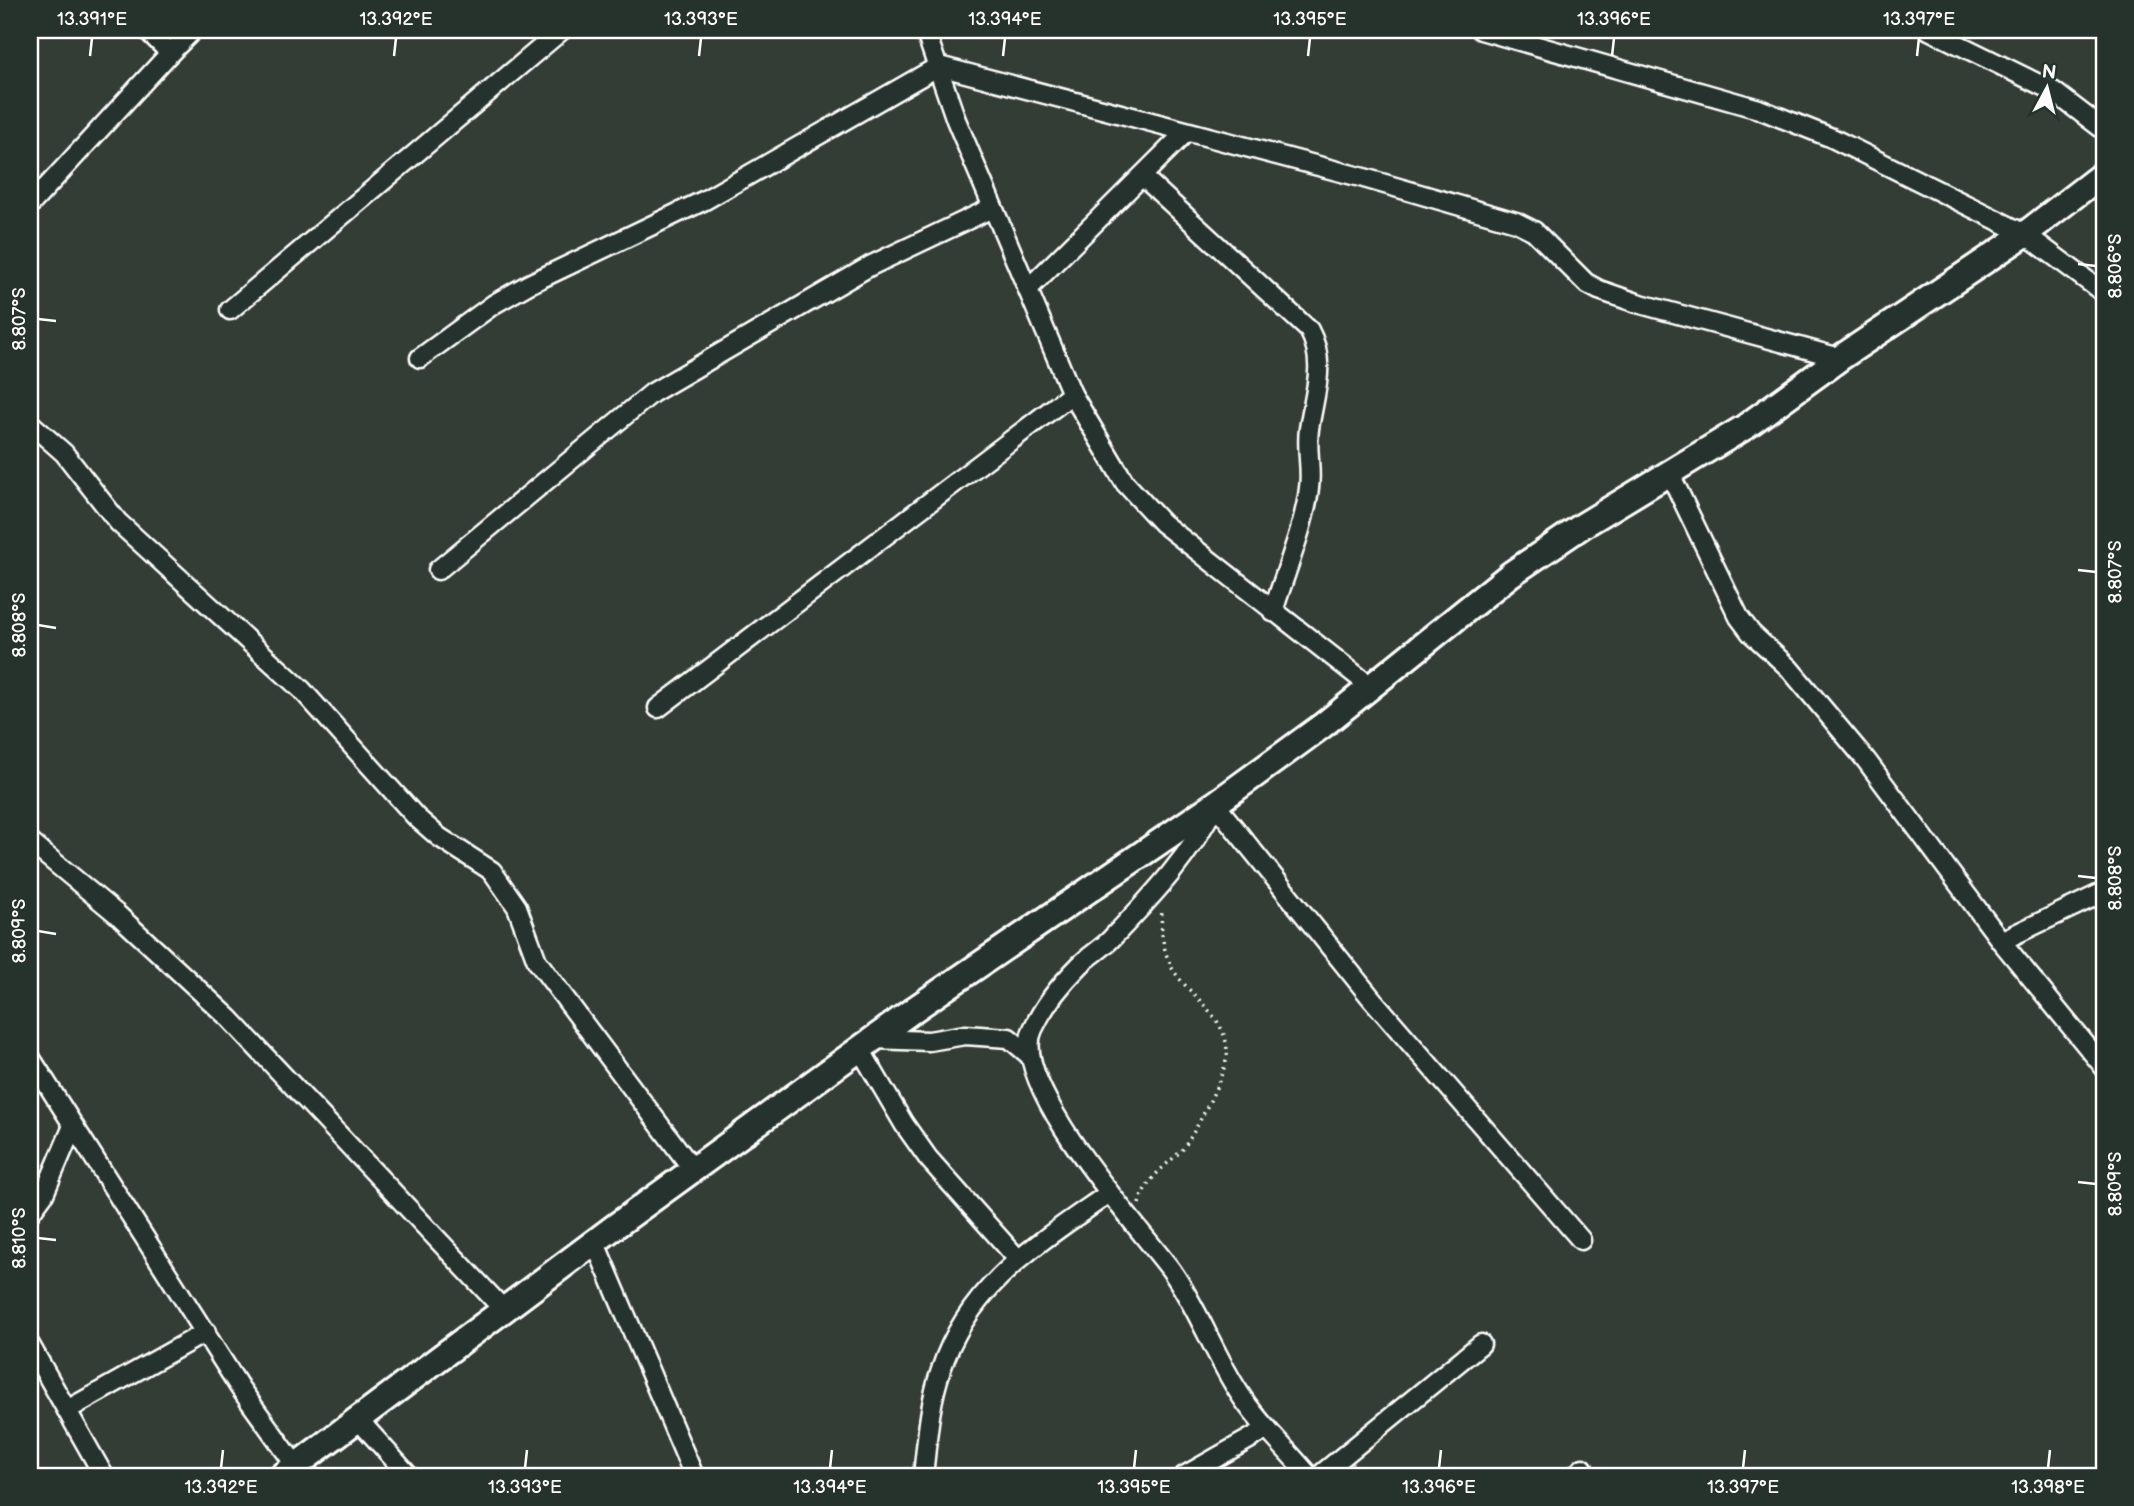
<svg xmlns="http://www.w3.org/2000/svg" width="2134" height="1506" font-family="'Balsamiq Sans',sans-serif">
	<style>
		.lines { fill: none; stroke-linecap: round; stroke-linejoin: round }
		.street-casing { stroke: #fff; stroke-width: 23 }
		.secondary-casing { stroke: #fff; stroke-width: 30 }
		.path { stroke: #fff; stroke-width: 3.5; stroke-dasharray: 2 5; stroke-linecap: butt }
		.street { stroke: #26332d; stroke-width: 18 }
		.secondary { stroke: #26332d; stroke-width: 24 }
		.ticks { fill: none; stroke: #fff; stroke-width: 2.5 }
		.neatline { fill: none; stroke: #fff; stroke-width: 2.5 }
		.ticks-label { font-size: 18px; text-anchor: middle; fill: #fff }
	</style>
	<rect width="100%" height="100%" fill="#343d35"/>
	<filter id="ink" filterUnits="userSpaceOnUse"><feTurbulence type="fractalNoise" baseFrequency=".0143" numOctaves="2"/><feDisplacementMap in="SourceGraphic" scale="14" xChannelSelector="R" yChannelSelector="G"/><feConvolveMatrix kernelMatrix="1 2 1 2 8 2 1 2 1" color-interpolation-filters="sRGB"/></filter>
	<g filter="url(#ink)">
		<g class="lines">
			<defs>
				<g id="street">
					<polyline points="147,30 170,53 193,30"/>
					<polyline points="925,30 956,120 1072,394 1125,483 1162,523 1370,686"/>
					<polyline points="1481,30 1759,109 1832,138 2025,234 2104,293"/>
					<polyline points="1929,30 2053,91 2104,130"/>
					<path d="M1142,176L1309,330C1327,363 1314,394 1309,429C1306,449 1312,469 1309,488C1305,525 1284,575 1273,612"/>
					<polyline points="30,205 170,53"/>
					<polyline points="1029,288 1186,132"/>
					<polyline points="230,310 562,30"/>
					<polyline points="420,358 494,304 529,284 705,200 939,66 1364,178 1516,222 1534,231 1586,283 1599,290 1637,303 1840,358"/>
					<polyline points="30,423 64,453 118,522 302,690 416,817 439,837 492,871 517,907 537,961 694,1171"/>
					<polyline points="1669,472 1739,617 1751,633 1789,668 1866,760 2001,941 2104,1067"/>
					<polyline points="438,570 652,393 870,266 992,208"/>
					<polyline points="658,708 1072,394"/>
					<polyline points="30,842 118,915 229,1018 504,1310"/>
					<polyline points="2001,941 2104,892"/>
					<polyline points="874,1039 929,1041 965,1035 1009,1038 1029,1055"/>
					<polyline points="860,1049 904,1124 928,1158 1017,1258"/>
					<polyline points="30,1057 240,1388 296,1466"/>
					<polyline points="30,1213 44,1194 73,1126"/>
					<polyline points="595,1243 694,1476"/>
					<polyline points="30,1345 104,1476"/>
					<polyline points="67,1410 206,1332"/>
					<polyline points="356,1417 409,1476"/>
					<path d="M923,1476C927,1441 929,1404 941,1370C968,1285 1040,1242 1108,1194"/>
					<polyline points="1184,1476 1267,1429"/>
					<path d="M1309,1476C1286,1448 1257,1422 1238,1391C1213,1352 1198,1308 1171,1270C1139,1227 1007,1082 1033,1029C1044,1005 1061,984 1080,965C1090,955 1103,948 1112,938C1151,897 1191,856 1215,804L1372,999L1581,1240"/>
					<polyline points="1319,1476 1481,1344"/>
					<polyline points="1575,1476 1583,1468"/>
				</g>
				<polyline id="secondary" points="282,1476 617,1225 916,1008 1215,804 1322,726 1511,574 1582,526 1745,427 1840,358 2025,234 2104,173"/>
			</defs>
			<use href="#street" class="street-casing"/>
			<use href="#secondary" class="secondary-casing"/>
			<path class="path" d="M1139,1204C1145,1180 1164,1167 1181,1151C1192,1140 1226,1072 1227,1056C1229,1016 1190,998 1172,968C1163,951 1160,929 1162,911"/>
			<use href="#street" class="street"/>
			<use href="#secondary" class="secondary"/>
		</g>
	</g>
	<path class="ticks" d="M90,56L92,38M394,56L396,38M699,56L701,38M1003,56L1005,38M1308,56L1310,38M1612,56L1614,38M1917,56L1919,38M2078,264L2096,266M38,319L56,321M2078,570L2096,572M38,625L56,628M2078,876L2096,878M38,931L56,934M2078,1182L2096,1184M38,1238L56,1240M221,1468L223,1450M525,1468L527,1450M830,1468L832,1450M1134,1468L1136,1450M1439,1468L1441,1450M1743,1468L1745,1450M2048,1468L2050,1450"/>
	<rect width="2134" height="1506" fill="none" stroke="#26332d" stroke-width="77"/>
	<g transform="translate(2047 88) rotate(7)" stroke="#26332d" stroke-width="5" paint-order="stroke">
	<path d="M0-5L12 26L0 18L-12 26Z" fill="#ffffff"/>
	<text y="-10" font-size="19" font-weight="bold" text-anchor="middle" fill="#ffffff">N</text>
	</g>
	<rect x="38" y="38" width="2058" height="1430" class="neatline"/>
	<g class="ticks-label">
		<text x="92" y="25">13.391°E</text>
		<text x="396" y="25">13.392°E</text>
		<text x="701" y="25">13.393°E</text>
		<text x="1005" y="25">13.394°E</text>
		<text x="1310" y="25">13.395°E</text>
		<text x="1614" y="25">13.396°E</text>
		<text x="1919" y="25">13.397°E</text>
		<text transform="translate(2115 266) rotate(-90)" y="6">8.806°S</text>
		<text transform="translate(19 319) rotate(-90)" y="6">8.807°S</text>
		<text transform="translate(2115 572) rotate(-90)" y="6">8.807°S</text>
		<text transform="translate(19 625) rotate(-90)" y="6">8.808°S</text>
		<text transform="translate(2115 878) rotate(-90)" y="6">8.808°S</text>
		<text transform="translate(19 931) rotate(-90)" y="6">8.809°S</text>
		<text transform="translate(2115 1184) rotate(-90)" y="6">8.809°S</text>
		<text transform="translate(19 1238) rotate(-90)" y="6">8.810°S</text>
		<text x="221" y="1493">13.392°E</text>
		<text x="525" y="1493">13.393°E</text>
		<text x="830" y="1493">13.394°E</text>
		<text x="1134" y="1493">13.395°E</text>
		<text x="1439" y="1493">13.396°E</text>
		<text x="1743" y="1493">13.397°E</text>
		<text x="2048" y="1493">13.398°E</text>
	</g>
</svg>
